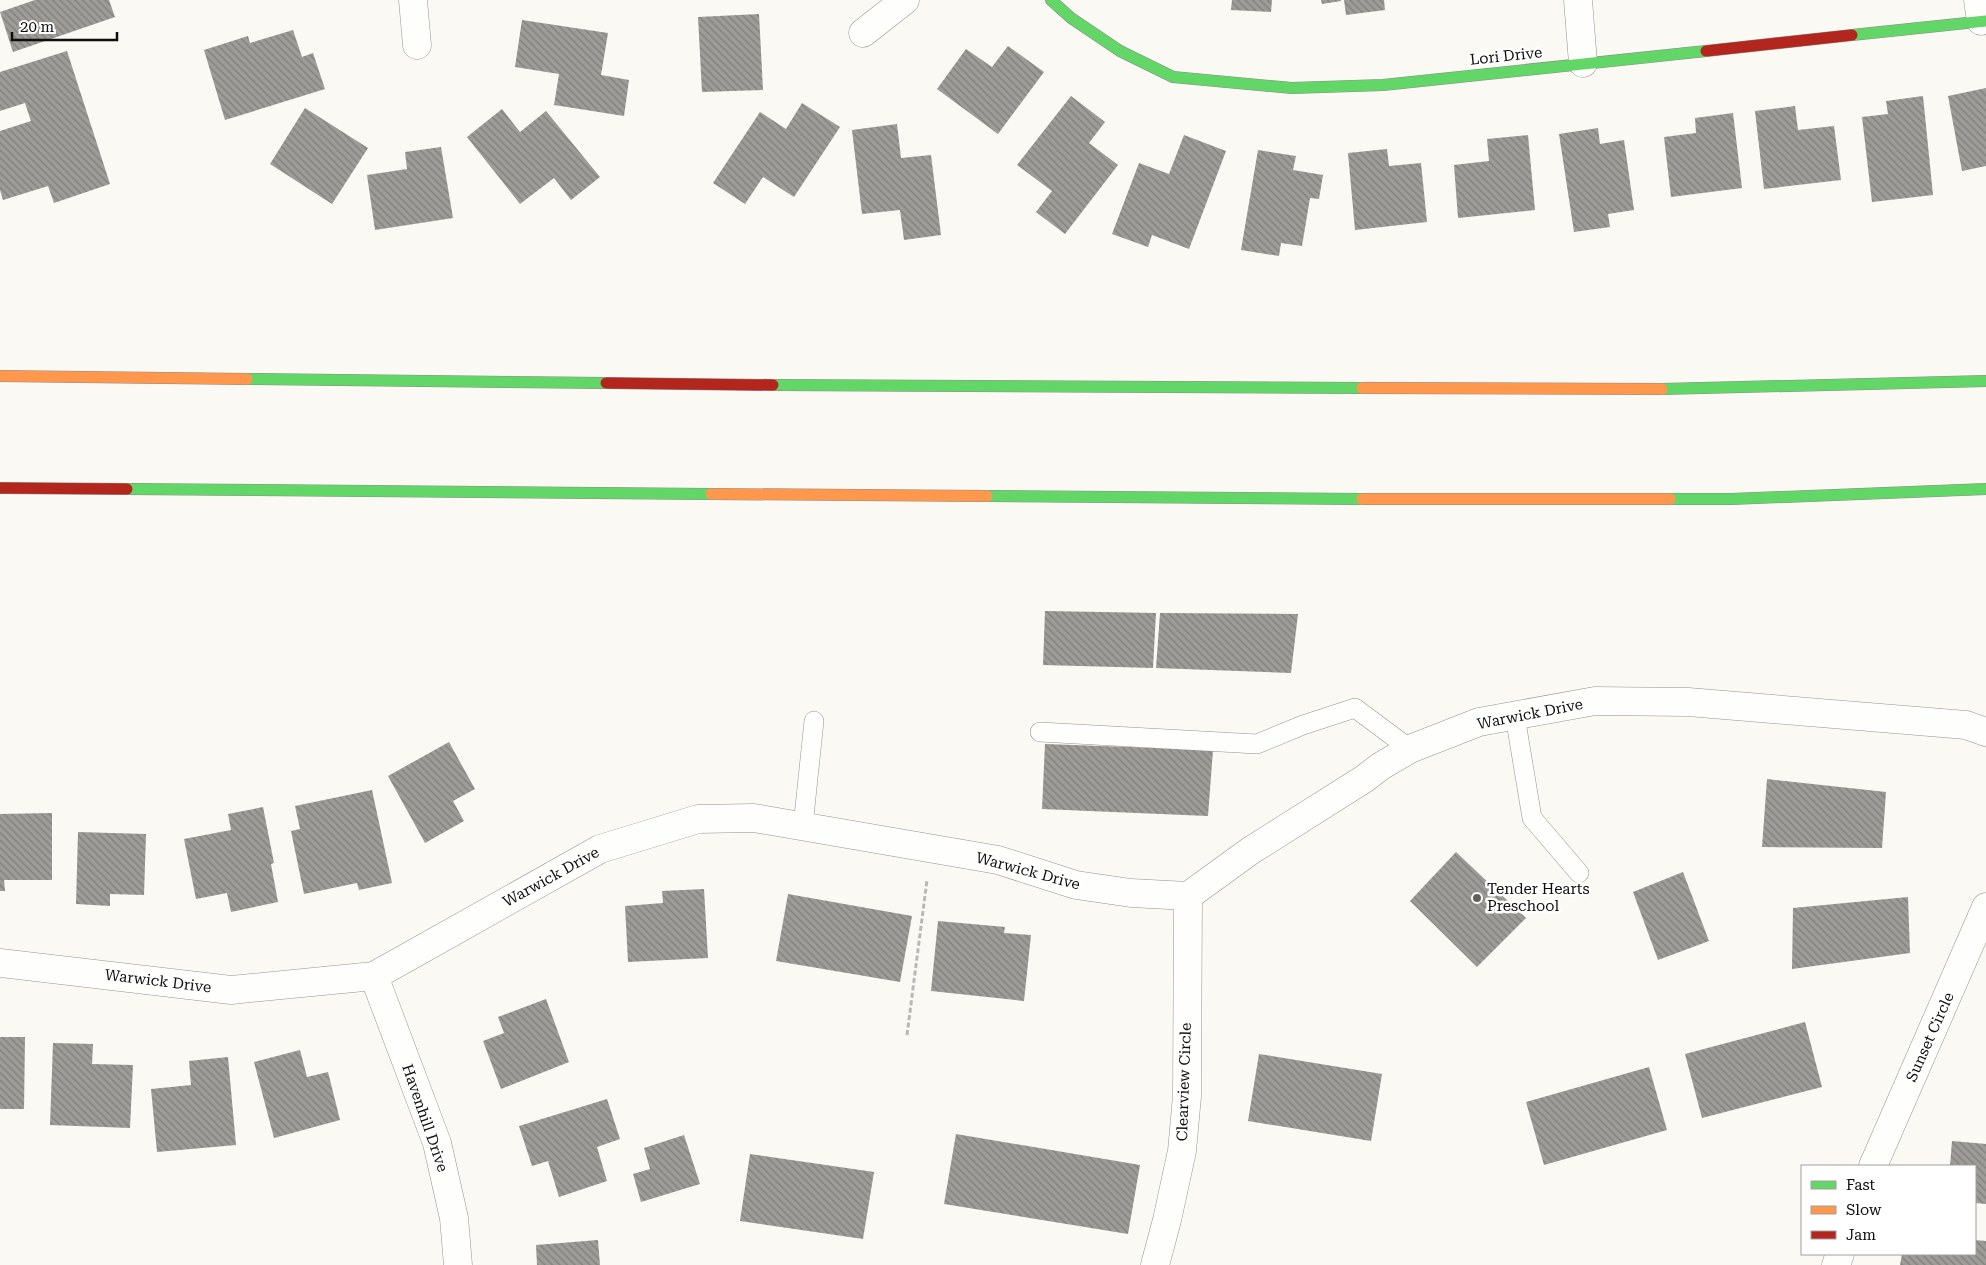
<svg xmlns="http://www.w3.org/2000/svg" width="1986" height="1265" font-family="'Roboto Serif',serif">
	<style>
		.building { fill: url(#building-back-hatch) }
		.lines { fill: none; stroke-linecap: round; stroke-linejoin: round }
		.lane-casing { stroke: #949492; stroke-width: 20 }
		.street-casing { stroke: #949492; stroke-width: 29 }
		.fast-casing { stroke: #8b8a88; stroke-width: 12 }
		.slow-casing { stroke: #8b8a88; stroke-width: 12 }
		.jam-casing { stroke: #8b8a88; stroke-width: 12 }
		.path { stroke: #b8b8b7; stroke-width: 3; stroke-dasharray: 5 2.5; stroke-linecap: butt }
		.lane { stroke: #fefefd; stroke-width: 19 }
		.street { stroke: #fefefd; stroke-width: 28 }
		.fast { stroke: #63d668; stroke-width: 11 }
		.slow { stroke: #ff974d; stroke-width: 11 }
		.jam { stroke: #b3261e; stroke-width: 11 }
		.poi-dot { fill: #61605e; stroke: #fff; stroke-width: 2 }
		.labels { text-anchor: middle; stroke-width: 5; stroke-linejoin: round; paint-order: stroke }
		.street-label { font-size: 15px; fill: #0e0e0e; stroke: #fff }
		.poi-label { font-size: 15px; fill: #0e0e0e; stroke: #fff; text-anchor: start }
	</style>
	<defs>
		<pattern id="building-back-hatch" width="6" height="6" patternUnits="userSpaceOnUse" patternTransform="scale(1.25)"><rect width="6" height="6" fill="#9e9c99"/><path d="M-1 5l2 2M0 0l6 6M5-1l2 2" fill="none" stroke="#7f7e7b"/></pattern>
	</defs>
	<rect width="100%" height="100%" fill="#faf9f4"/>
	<g class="building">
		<polygon points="35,0 109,0 115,17 13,52 0,12"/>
		<polygon points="1232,0 1272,0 1271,12 1231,10"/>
		<polygon points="1321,0 1341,0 1341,1 1322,4"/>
		<polygon points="1344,0 1384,0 1385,10 1346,15"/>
		<polygon points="759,14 763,90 702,92 698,17"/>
		<polygon points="522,20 608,33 601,75 629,80 624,116 554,105 559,74 515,67"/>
		<polygon points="293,30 302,57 313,53 325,89 225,120 204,50 248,36 250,43"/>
		<polygon points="1008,46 1044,72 998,134 937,89 966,49 992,67"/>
		<polygon points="67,51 110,184 54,203 48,186 3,200 0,190 0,131 31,121 25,103 0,111 0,72"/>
		<polygon points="1986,88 1986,166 1962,171 1948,96"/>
		<polygon points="1071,96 1105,122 1089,143 1118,165 1065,234 1036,212 1052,191 1017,165"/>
		<polygon points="1923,96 1933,195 1872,202 1862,117 1888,114 1886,101"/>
		<polygon points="802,103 840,127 794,197 763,177 745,204 713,183 760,112 786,129"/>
		<polygon points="1795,106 1798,130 1834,126 1841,180 1764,189 1755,111"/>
		<polygon points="305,108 368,148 332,204 270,164"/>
		<polygon points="502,109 520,132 546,111 600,177 571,200 554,178 520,204 467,137"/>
		<polygon points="1733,113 1742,188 1671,197 1664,137 1696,133 1695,118"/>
		<polygon points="897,124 901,158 931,155 941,235 904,240 900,210 862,214 852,130"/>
		<polygon points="1598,128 1600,144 1624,140 1634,210 1608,214 1610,227 1574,232 1559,134"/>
		<polygon points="1184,135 1226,151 1189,249 1152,235 1148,247 1112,234 1139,163 1169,174"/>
		<polygon points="1528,135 1535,210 1458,218 1454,165 1489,161 1487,139"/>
		<polygon points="441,147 453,218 375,230 367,175 407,169 405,152"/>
		<polygon points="1387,149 1389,166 1421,163 1427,222 1355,230 1348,153"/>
		<polygon points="1258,150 1296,156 1293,170 1323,175 1319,199 1310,198 1302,246 1281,243 1279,256 1241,250"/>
		<polygon points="1045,611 1156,613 1153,668 1043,665"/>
		<polygon points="1160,613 1298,614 1291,673 1156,668"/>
		<polygon points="449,742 475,789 453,801 464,821 425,843 388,776"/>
		<polygon points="1045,744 1213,750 1208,816 1042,809"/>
		<polygon points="1767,779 1886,792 1882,848 1762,847"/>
		<polygon points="372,790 392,883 359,890 357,883 304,894 291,831 300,829 295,806"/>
		<polygon points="263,807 274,863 271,864 278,902 231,912 227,893 196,899 184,839 231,830 228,814"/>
		<polygon points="52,813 52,880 4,880 5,891 0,891 0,814"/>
		<polygon points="78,832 146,834 144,895 110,894 110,906 76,904"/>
		<polygon points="1456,852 1526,918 1477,967 1410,901"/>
		<polygon points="1683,872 1709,941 1658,960 1633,892"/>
		<polygon points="704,889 708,958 628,962 625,906 663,903 662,891"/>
		<polygon points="788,894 912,916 900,982 776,961"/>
		<polygon points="1908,897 1910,953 1792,969 1793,908"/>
		<polygon points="938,921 1005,927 1004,933 1031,935 1024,1001 931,991"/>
		<polygon points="546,999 569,1062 501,1089 483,1041 504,1033 498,1017"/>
		<polygon points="1805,1022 1822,1087 1702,1118 1685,1054"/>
		<polygon points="0,1037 25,1037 24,1109 0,1109"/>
		<polygon points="53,1043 93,1044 92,1064 133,1065 130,1128 50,1125"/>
		<polygon points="300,1050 307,1077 328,1072 340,1120 274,1138 254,1062"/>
		<polygon points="1259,1054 1382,1074 1371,1141 1248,1121"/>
		<polygon points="228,1057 236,1145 157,1152 151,1089 191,1085 189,1061"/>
		<polygon points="1649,1067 1667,1130 1544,1165 1526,1102"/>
		<polygon points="607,1099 620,1139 597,1147 607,1181 559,1197 548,1161 532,1166 519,1126"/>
		<polygon points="956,1134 1140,1165 1128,1234 944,1204"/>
		<polygon points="684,1135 700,1184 641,1202 633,1174 650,1169 644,1148"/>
		<polygon points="1952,1141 1986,1144 1986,1204 1975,1203 1975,1166 1950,1166"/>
		<polygon points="750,1154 874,1172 863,1239 740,1221"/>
		<polygon points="598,1240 600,1265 537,1265 536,1245"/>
		<polygon points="1975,1240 1986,1241 1986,1265 1900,1265 1902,1254 1975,1254"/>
	</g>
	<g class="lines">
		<defs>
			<g id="lane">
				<polyline points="1515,716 1532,818 1579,873"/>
				<polyline points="1040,732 1257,744 1303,725 1355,708 1410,749"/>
				<polyline points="803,826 814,721"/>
			</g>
			<g id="street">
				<polyline points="413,0 417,45"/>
				<polyline points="1578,0 1583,63"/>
				<polyline points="1978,0 1981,21"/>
				<polyline points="863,33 905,0"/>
				<polyline points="0,963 231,990 374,976 600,849 698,819 754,818 998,860 1076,885 1131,893 1188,896 1250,851 1364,779 1381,766 1410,749 1479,722 1595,701 1688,702 1966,725 1986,732"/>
				<polyline points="374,976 437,1143 454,1218 458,1265"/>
				<polyline points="1873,1166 1986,907"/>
				<polyline points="1155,1265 1167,1220 1182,1151 1187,1096 1188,896"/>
				<polyline points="1836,1265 1840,1254"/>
			</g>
			<g id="fast">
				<polyline points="1051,0 1071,18 1120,51 1173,77 1292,88 1383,85 1706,51"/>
				<polyline points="1852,35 1986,21"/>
				<polyline points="247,379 606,383"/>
				<polyline points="773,385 1362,388"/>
				<polyline points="1662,389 1986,381"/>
				<polyline points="127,489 711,494"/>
				<polyline points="987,496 1362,499"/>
				<polyline points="1670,499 1731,499 1986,489"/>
			</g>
			<g id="slow">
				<polyline points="0,376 247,379"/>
				<polyline points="1362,388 1662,389"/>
				<polyline points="711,494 987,496"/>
				<polyline points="1362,499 1670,499"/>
			</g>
			<g id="jam">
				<polyline points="1706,51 1852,35"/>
				<polyline points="606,383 773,385"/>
				<polyline points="0,488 127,489"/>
			</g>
		</defs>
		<use href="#lane" class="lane-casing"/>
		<use href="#street" class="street-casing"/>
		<use href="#fast" class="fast-casing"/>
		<use href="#slow" class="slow-casing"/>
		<use href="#jam" class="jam-casing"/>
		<polyline class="path" points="907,1035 927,880"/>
		<use href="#lane" class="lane"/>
		<use href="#street" class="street"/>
		<use href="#fast" class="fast"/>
		<use href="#slow" class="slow"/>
		<use href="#jam" class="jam"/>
	</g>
	<circle class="poi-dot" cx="1477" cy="898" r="5"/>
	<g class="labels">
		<g class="street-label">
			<text transform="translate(1506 56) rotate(-6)" y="5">Lori Drive</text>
			<text transform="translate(1530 714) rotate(-11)" y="5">Warwick Drive</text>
			<text transform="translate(1028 871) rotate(15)" y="5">Warwick Drive</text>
			<text transform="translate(551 877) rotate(-29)" y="5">Warwick Drive</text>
			<text transform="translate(158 981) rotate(7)" y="5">Warwick Drive</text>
			<text transform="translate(1930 1037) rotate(-66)" y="5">Sunset Circle</text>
			<text transform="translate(1184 1082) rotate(-88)" y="5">Clearview Circle</text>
			<text transform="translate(425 1118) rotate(71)" y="5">Havenhill Drive</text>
		</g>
		<g class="poi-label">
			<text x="1487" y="894">Tender Hearts<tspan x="1487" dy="17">Preschool</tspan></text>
		</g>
	</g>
	<rect x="1801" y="1165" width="175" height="90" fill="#ffffff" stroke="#9f9f9f"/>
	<rect x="1811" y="1181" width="25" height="8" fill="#63d668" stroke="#9f9f9f"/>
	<text x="1846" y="1190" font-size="15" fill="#0e0e0e">Fast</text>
	<rect x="1811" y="1206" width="25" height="8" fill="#ff974d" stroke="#9f9f9f"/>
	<text x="1846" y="1215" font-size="15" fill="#0e0e0e">Slow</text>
	<rect x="1811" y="1231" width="25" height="8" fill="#b3261e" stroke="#9f9f9f"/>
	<text x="1846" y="1240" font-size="15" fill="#0e0e0e">Jam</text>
	<path d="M12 32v8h105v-8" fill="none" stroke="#0e0e0e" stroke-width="2.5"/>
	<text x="20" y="32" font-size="15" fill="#0e0e0e" stroke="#ffffff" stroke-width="4" paint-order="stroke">20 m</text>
</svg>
